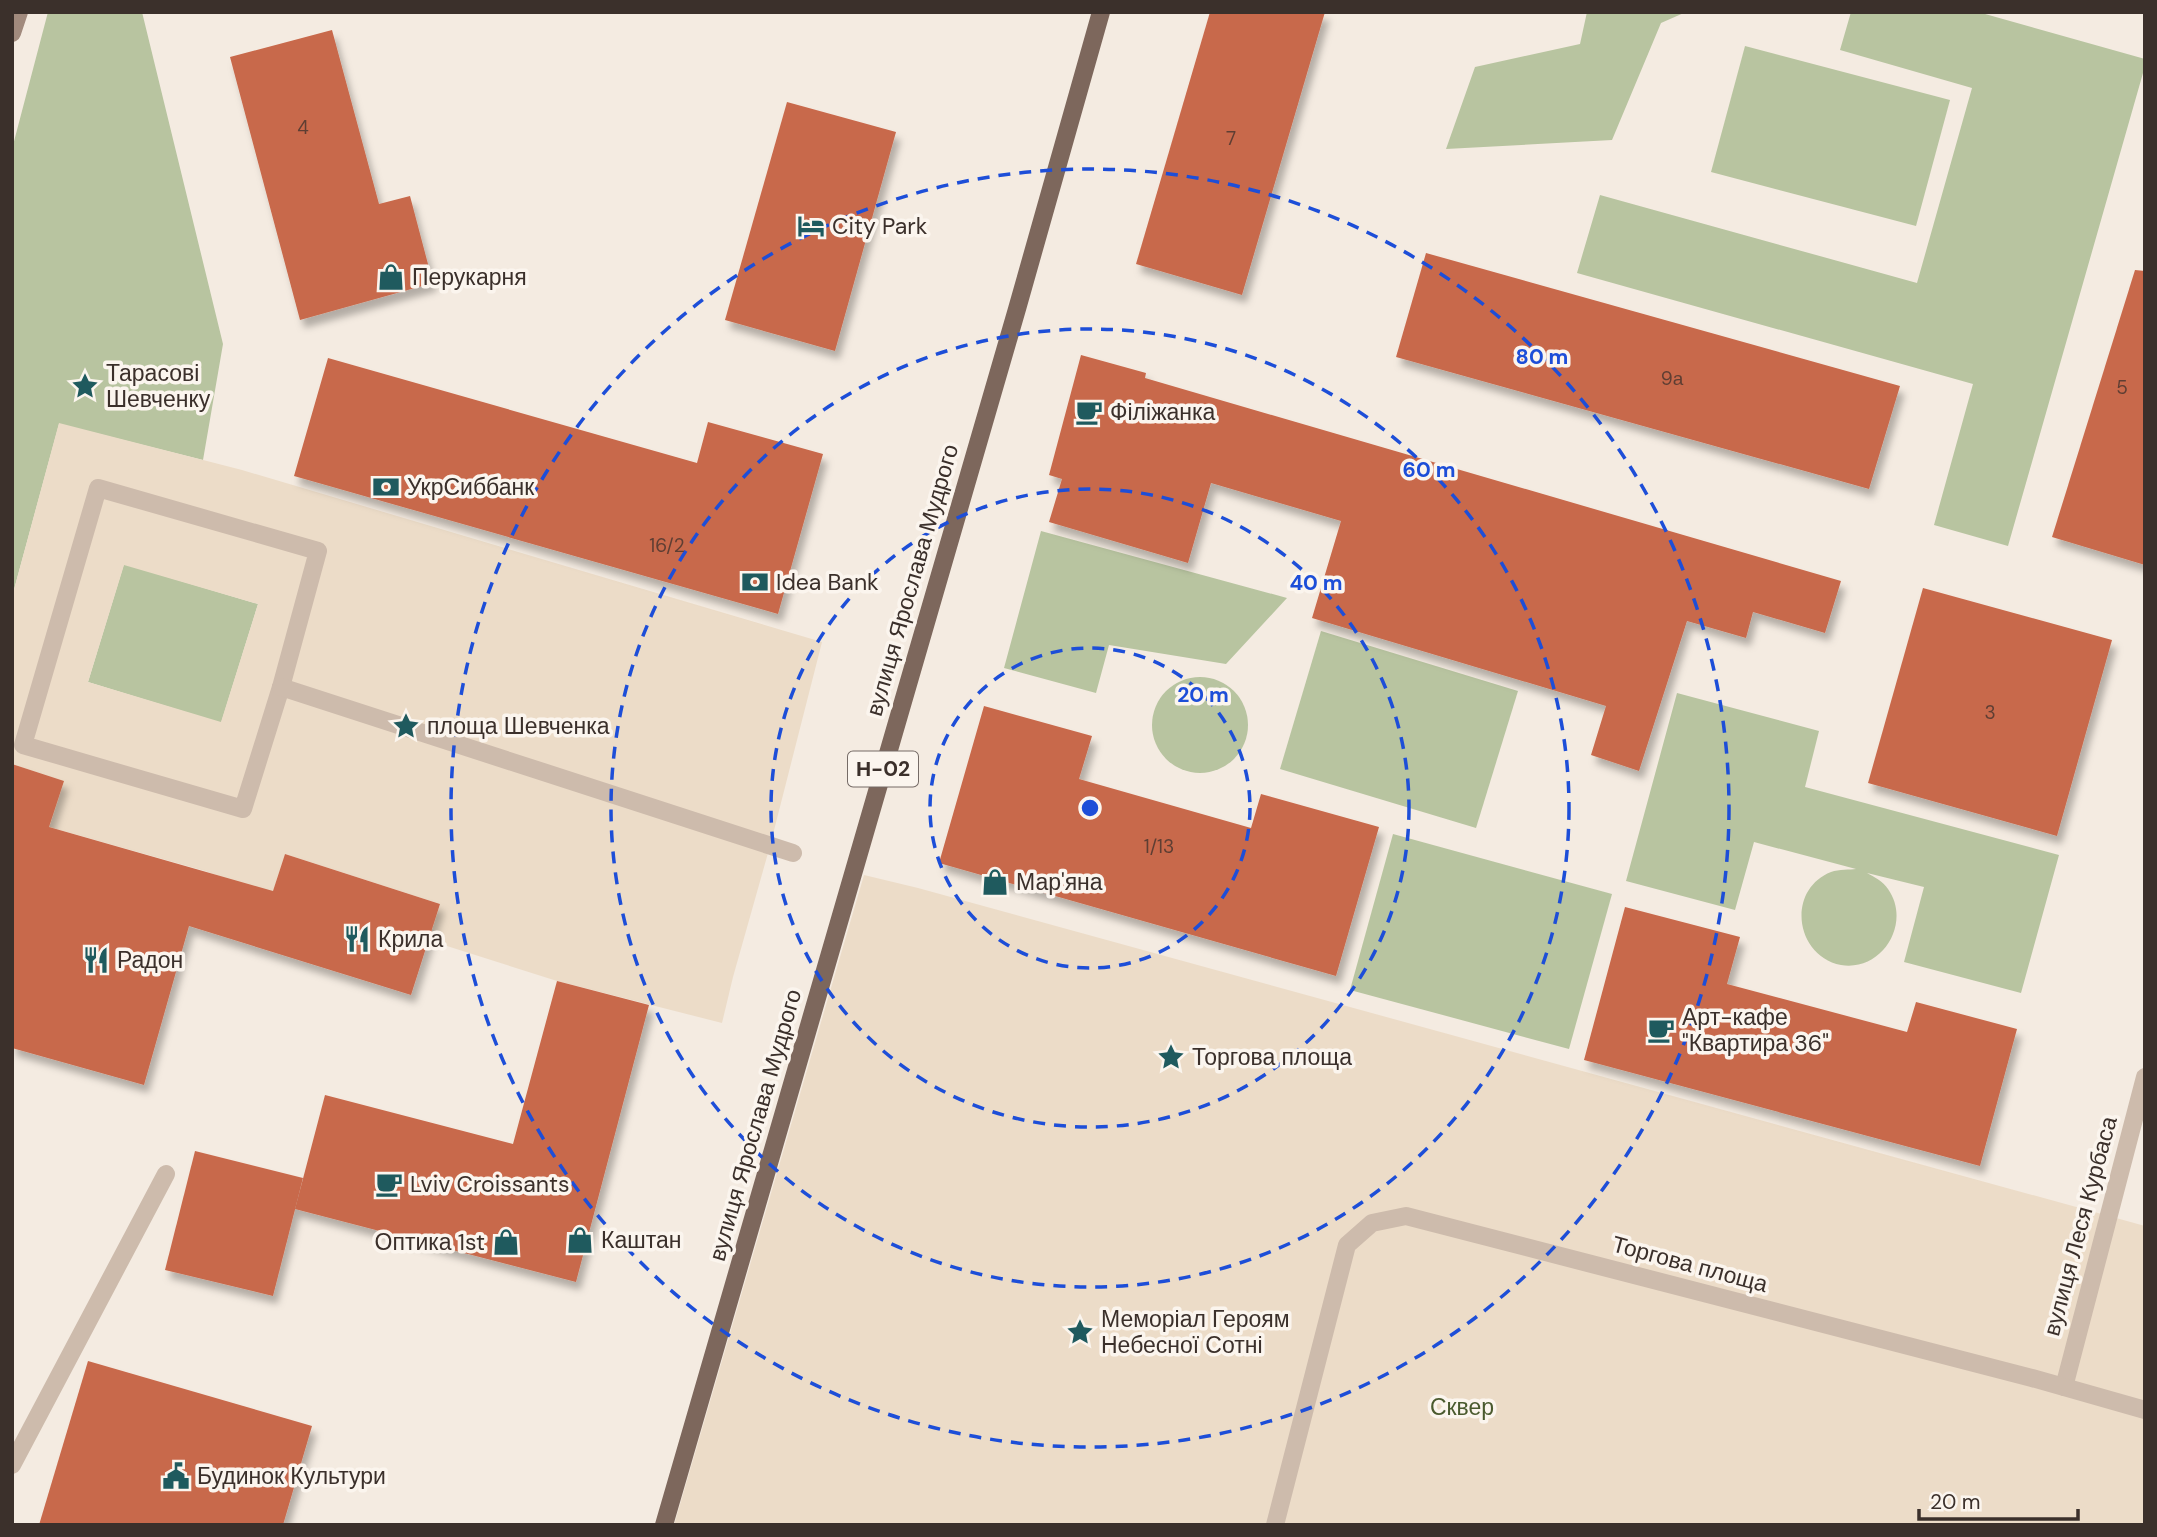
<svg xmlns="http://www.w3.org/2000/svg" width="2157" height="1537" font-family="'DM Sans',sans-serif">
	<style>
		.green { fill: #b8c4a0 }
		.plaza { fill: #ecdcc8; fill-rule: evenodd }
		.building { fill: #c8694b; filter: url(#shadow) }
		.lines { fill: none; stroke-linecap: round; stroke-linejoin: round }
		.street { stroke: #cdbbac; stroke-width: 18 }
		.secondary { stroke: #a18a7d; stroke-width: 18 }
		.primary { stroke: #7d675c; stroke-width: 18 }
		.ring { fill: none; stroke: #1d4ed8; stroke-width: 3.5; stroke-dasharray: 12 9 }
		.labels { text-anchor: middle; stroke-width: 7; stroke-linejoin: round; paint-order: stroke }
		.number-label { font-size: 19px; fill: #5e3e33 }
		.shield { fill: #fbf5ee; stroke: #756b66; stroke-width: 2 }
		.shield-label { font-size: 21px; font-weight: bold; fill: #3b302b }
		.poi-label { font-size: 23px; fill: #3b302b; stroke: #fbf5ee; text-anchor: start }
		.street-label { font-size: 23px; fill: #3b302b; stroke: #fbf5ee }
		.park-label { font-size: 23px; fill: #4a5a2e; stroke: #fbf5ee }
		.centre { fill: #1d4ed8; stroke: #fbf5ee; stroke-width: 3.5 }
		.ring-label { font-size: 21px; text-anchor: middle; font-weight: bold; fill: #1d4ed8; stroke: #fbf5ee; stroke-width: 7; stroke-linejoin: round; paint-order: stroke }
	</style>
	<defs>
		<filter id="shadow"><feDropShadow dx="4.5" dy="8" stdDeviation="3.5" flood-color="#0004"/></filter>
	</defs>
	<rect width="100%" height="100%" fill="#f4ebe1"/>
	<g class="green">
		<polygon points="48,12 142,12 223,344 203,460 59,424 12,597 12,149"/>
		<polygon points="1587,12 1686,12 1661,23 1612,140 1446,149 1475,67 1580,44"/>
		<polygon points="1851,12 1978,12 2145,59 2145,66 2008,546 1934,525 1973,384 1577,273 1600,195 1917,283 1972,88 1840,50"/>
		<polygon points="1745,46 1950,100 1916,226 1711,172"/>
		<polygon points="1041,531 1287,598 1226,664 1109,645 1096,693 1004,668"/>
		<polygon points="124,564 258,604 221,723 88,682"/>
		<polygon points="1321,631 1518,691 1476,828 1280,769"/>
		<circle cx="1200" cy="725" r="48"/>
		<path d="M1677,693L1819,731L1805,787L2059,855L2021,993L1904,962L1924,887L1867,873C1874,877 1883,881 1888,889C1912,923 1882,972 1841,965C1795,956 1786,890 1831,872C1839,869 1850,870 1856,869L1754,842L1735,910L1626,881Z"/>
		<polygon points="1393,834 1612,894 1569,1049 1350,990"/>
	</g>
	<g class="plaza">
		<path d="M59,423L242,470L822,642L770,846L733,977L722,1023L557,981L428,940L440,904L285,854L272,895L205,871L49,827L63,781L12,764V597ZM124,565L258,604L221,722L88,682Z"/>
		<polygon points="864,875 918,888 2145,1226 2145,1525 674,1525"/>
	</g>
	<g class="building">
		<polygon points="1210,12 1325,12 1242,295 1136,264"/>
		<polygon points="332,30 379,204 410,196 433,283 300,320 230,57"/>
		<polygon points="787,102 896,132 835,351 725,320"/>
		<polygon points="1426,253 1900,386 1869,489 1396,357"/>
		<polygon points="2135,270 2145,271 2145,565 2052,537"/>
		<polygon points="1081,355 1146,373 1145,378 1841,581 1825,633 1753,612 1746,638 1687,621 1639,771 1591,755 1606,706 1312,618 1341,521 1211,483 1188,563 1049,522 1062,479 1049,475"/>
		<polygon points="328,358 697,463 708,422 823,454 778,614 294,476"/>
		<polygon points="1923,588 2112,640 2057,836 1868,783"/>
		<polygon points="984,706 1092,736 1079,779 1251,828 1261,794 1379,827 1336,976 939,863"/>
		<polygon points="12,764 64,781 49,827 273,891 285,854 440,904 411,995 189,926 144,1085 12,1048"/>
		<polygon points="1625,907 1740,937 1727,984 1907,1032 1916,1002 2017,1029 1980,1166 1584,1060"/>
		<polygon points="557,981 649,1005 576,1282 295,1209 325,1095 513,1144"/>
		<polygon points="195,1151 303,1178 273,1296 165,1270"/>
		<polygon points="88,1361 312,1426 283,1525 39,1525"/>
	</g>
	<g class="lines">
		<g class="street">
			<polygon points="98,488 318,551 281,687 243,809 23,745"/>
			<polyline points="281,687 793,853"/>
			<polyline points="2064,1387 2145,1077"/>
			<polyline points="12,1465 166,1174"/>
			<polyline points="1275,1525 1347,1245 1372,1223 1406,1216 2032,1378 2145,1410"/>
		</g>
		<polyline class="secondary" points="12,33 19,12"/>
		<polyline class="primary" points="664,1525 1017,309 1101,12"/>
	</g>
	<g class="ring">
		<circle cx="1090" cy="808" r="160"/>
		<circle cx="1090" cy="808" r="319"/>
		<circle cx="1090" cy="808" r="479"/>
		<circle cx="1090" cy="808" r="639"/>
	</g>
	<defs>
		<symbol id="hotel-bare" viewBox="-9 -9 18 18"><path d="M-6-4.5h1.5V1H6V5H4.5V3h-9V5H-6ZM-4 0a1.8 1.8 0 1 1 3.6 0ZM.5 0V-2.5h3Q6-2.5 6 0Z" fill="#1f5a5e" stroke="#fbf5ee" stroke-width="2.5" paint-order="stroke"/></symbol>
		<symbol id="shop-bare" viewBox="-9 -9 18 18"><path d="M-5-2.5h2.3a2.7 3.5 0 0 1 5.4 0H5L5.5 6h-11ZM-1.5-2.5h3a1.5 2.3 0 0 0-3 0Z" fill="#1f5a5e" stroke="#fbf5ee" stroke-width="2.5" paint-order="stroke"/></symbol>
		<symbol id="sight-bare" viewBox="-9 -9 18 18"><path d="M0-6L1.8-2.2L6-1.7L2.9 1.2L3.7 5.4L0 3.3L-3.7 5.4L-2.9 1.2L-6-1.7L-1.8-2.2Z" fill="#1f5a5e" stroke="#fbf5ee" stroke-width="2.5" paint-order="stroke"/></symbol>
		<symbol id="cafe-bare" viewBox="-9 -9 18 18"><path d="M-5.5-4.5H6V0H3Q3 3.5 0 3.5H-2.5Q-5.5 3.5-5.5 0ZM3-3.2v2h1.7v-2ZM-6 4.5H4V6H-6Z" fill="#1f5a5e" stroke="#fbf5ee" stroke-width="2.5" paint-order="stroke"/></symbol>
		<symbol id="bank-bare" viewBox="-9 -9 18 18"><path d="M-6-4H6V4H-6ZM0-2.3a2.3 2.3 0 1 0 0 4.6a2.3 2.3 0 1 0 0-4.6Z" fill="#1f5a5e" stroke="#fbf5ee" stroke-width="2.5" paint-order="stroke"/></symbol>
		<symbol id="restaurant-bare" viewBox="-9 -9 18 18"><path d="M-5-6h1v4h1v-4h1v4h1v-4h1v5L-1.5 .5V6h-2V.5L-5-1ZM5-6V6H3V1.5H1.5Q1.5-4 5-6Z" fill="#1f5a5e" stroke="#fbf5ee" stroke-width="2.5" paint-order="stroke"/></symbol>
		<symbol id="civic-bare" viewBox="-9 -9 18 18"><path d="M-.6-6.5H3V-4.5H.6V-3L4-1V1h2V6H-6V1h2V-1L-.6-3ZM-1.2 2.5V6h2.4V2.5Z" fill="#1f5a5e" stroke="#fbf5ee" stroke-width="2.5" paint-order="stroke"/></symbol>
	</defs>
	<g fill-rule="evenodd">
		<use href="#hotel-bare" x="792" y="207" width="38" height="38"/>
		<use href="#shop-bare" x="372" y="258" width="38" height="38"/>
		<use href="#sight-bare" x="66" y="367" width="38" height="38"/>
		<use href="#cafe-bare" x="1070" y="393" width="38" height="38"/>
		<use href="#bank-bare" x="367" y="468" width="38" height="38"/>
		<use href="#bank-bare" x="736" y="563" width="38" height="38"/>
		<use href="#sight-bare" x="387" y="707" width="38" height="38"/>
		<use href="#shop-bare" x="976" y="863" width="38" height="38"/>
		<use href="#restaurant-bare" x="338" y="920" width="38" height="38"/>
		<use href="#restaurant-bare" x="77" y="941" width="38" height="38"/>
		<use href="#cafe-bare" x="1642" y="1011" width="38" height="38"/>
		<use href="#sight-bare" x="1152" y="1038" width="38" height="38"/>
		<use href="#cafe-bare" x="370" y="1165" width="38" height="38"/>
		<use href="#shop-bare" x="561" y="1221" width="38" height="38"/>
		<use href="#shop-bare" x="487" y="1223" width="38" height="38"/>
		<use href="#sight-bare" x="1061" y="1313" width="38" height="38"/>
		<use href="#civic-bare" x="157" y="1457" width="38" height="38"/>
	</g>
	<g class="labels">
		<g class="number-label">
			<text x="303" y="134">4</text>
			<text x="1231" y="145">7</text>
			<text x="1672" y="385">9а</text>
			<text x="2122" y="394">5</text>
			<text x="667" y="552">16/2</text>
			<text x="1990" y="719">3</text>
			<text x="1159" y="853">1/13</text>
		</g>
		<rect class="shield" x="848" y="751.5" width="70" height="35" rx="5"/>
		<g class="shield-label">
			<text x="883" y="776">Н-02</text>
		</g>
		<g class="poi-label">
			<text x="832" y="234">City Park</text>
			<text x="412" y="285">Перукарня</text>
			<text x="106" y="381">Тарасові<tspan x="106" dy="26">Шевченку</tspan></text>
			<text x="1110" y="420">Філіжанка</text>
			<text x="407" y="495">УкрСиббанк</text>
			<text x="776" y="590">Idea Bank</text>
			<text x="427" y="734">площа Шевченка</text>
			<text x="1016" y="890">Мар'яна</text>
			<text x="378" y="947">Крила</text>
			<text x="117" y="968">Радон</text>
			<text x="1682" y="1025">Арт-кафе<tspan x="1682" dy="26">"Квартира 36"</tspan></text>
			<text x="1192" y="1065">Торгова площа</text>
			<text x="410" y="1192">Lviv Croissants</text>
			<text x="601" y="1248">Каштан</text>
			<text x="485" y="1250" text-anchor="end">Оптика 1st</text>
			<text x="1101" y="1327">Меморіал Героям<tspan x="1101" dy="26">Небесної Сотні</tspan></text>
			<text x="197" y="1484">Будинок Культури</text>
		</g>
		<g class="street-label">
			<text transform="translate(912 580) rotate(-74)" y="8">вулиця Ярослава Мудрого</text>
			<text transform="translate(755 1125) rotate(-74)" y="8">вулиця Ярослава Мудрого</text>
			<text transform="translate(2080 1226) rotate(-75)" y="8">вулиця Леся Курбаса</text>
			<text transform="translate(1690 1264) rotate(15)" y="8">Торгова площа</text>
		</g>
		<g class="park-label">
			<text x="1462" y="1415">Сквер</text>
		</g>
	</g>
	<circle cx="1090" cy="808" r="10" class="centre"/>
	<g class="ring-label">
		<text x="1542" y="364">80 m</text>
		<text x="1429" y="477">60 m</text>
		<text x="1316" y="590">40 m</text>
		<text x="1203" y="702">20 m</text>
	</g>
	<rect width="2157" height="1537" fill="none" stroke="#3b302b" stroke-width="28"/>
	<path d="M1919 1509v10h159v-10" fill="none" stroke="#3b302b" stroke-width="3.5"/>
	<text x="1930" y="1509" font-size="21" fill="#3b302b" stroke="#fbf5ee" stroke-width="5" paint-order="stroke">20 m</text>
</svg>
